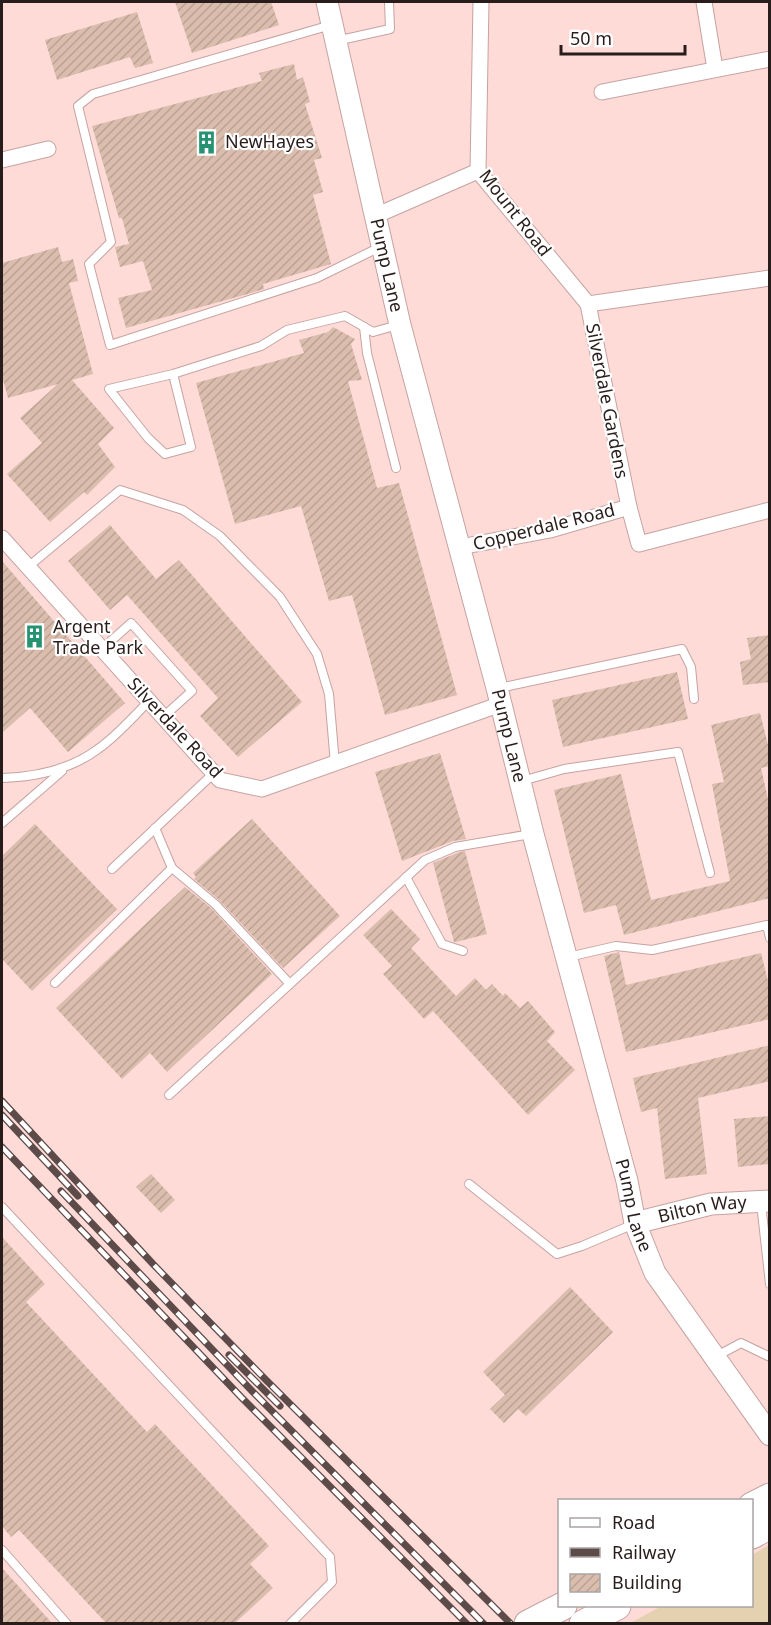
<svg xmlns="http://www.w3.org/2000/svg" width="771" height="1625" font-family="'Noto Sans',sans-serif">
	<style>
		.green { fill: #e4d1b0 }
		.building { fill: url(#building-hatch) }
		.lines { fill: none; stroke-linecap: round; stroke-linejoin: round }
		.lane-casing { stroke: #c5a3a1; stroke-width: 10 }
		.street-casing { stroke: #c5a3a1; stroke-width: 17 }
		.secondary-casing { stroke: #c5a3a1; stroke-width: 23 }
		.highway-casing { stroke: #c5a3a1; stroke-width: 29 }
		.lane { stroke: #fff; stroke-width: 8 }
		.street { stroke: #fff; stroke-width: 15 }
		.secondary { stroke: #fff; stroke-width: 21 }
		.highway { stroke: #fff; stroke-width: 27 }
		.rail-casing { stroke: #5c4b49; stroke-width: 7 }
		.rail { stroke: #fff; stroke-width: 4.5; stroke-dasharray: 14; stroke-linecap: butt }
		.labels { text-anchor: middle; stroke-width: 4.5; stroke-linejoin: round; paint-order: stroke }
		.poi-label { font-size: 18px; fill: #291d1c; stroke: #fff; text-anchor: start }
		.street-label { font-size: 18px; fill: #291d1c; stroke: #fff }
	</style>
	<defs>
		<pattern id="building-hatch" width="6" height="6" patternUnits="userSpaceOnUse" patternTransform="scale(1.5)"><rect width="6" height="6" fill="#dabdad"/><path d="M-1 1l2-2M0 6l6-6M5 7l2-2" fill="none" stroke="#bba294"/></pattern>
	</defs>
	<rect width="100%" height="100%" fill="#ffdbd8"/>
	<polygon class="green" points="769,1545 769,1623 630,1623 662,1606 752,1606 752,1555"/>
	<g class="building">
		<polygon points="175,2 271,2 279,25 192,53"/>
		<polygon points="137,12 153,63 135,68 130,57 57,80 45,40"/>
		<polygon points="294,64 297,80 303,77 310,102 305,104 322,158 314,160 323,192 313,195 331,264 263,284 264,289 251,293 126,328 118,298 152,290 143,261 120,267 115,247 129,244 122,218 119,218 92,126 262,81 259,73"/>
		<polygon points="58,247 62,262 73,259 78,281 69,283 93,374 72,380 114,428 98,444 115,467 87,495 84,492 50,522 7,474 42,443 20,418 58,384 8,398 2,376 2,263"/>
		<polygon points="333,327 355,339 351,344 362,380 348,381 377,488 399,483 457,695 385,715 352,595 329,601 301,506 235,524 196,383 304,353 299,340 328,332"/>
		<polygon points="110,525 156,579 179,560 302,702 238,757 200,716 218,698 127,595 110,610 68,561"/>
		<polygon points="2,561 125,703 68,752 30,708 2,733"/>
		<polygon points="770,635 770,682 743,685 740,662 751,659 747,638"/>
		<polygon points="677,672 688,719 563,747 552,700"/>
		<polygon points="760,713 770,753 770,766 761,768 770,808 770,898 624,935 616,905 584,913 554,790 621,774 651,900 730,881 712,784 724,782 711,725"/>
		<polygon points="440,753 466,839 453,841 402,861 375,772"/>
		<polygon points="252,819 340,916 283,968 219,900 194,879 196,877 193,873"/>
		<polygon points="35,824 117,909 32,991 2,959 2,861 3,855"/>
		<polygon points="465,851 487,934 456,942 454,942 433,863 457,853"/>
		<polygon points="185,887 211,908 272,974 167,1072 150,1053 122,1079 56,1008"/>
		<polygon points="391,909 420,939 411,948 456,996 475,978 486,990 492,984 503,996 505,993 520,1008 528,1001 555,1032 547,1041 575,1070 528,1115 433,1011 424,1019 383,974 392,966 363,935"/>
		<polygon points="619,952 626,985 761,953 770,989 770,1019 626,1052 604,956"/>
		<polygon points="770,1045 770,1081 698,1098 707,1174 665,1179 657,1108 641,1112 633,1078"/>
		<polygon points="770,1116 770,1164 738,1167 734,1119"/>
		<polygon points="151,1174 175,1200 161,1213 136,1187"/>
		<polygon points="2,1237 45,1284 26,1302 147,1432 155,1424 269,1546 250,1564 273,1588 235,1623 106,1623 19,1530 11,1537 2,1526"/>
		<polygon points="570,1287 613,1332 526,1416 518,1409 504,1423 490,1409 505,1395 483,1372"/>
		<polygon points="2,1568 52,1623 2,1623"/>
	</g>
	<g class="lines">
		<defs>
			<g id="lane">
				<polyline points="331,25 93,94 78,106 111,242 89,264 110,345 317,278 380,247"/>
				<polyline points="336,41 390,29 389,2"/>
				<polyline points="364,327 367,353 396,468"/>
				<polyline points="173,374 191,447 165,454 148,438 109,389 173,374 261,346 287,330 345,316 373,332 398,325"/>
				<polyline points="28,567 120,490 183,510 220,536 280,597 317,654 329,694 335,764"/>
				<polyline points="102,649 131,623 192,691 163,717"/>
				<polyline points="499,688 682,649 691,667 694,699"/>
				<path d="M2,778C36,777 70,770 98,749C117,736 133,717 149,701"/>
				<polyline points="522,781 564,769 678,752 710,873"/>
				<polyline points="2,823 62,771"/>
				<polyline points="172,868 215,904 290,984"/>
				<polyline points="112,869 214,773"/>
				<polyline points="406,877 442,944 463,951"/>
				<polyline points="568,957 616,946 652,950 767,925 770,938"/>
				<polyline points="55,983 172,868 155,828"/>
				<polyline points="169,1095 425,860 455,847 531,834"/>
				<polyline points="469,1184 557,1254 582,1246 634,1224"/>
				<polyline points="761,1203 770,1284"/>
				<polyline points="2,1207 330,1557 332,1582 290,1624"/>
				<polyline points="715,1357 741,1343 770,1357"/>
				<polyline points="2,1550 67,1624"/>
			</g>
			<g id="street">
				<polyline points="481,2 478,171 588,304"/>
				<polyline points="704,2 715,69"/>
				<polyline points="602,92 770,59"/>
				<polyline points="2,160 48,149"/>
				<polyline points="375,216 478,171"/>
				<polyline points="770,278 588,304 629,507 639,544 770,510"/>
				<polyline points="2,538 220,780 262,789 501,704"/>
				<polyline points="460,547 550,530 629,507"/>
			</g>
			<g id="secondary">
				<path id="s1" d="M327,2L400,325L497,688L533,834L627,1181L635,1223L655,1273L770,1435"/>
				<path id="s2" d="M635,1223L711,1204L770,1201"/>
			</g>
			<g id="highway">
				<polyline points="752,1506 770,1497"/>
				<polyline points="752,1535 770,1525"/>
				<polyline points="528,1624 563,1606"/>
				<polyline points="583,1624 617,1606"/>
			</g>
		</defs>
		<use href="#lane" class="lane-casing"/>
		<use href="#street" class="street-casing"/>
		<use href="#secondary" class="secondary-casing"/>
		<use href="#highway" class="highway-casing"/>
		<use href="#lane" class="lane"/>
		<use href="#street" class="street"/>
		<use href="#secondary" class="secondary"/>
		<use href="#highway" class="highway"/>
		<defs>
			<g id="rail">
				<polyline points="2,1101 153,1264 266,1380 511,1624"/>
				<polyline points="2,1115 78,1196"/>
				<polyline points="2,1147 242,1398 467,1624"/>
				<polyline points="61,1191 252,1391 484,1624"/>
				<polyline points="229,1355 280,1406"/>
			</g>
		</defs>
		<use href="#rail" class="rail-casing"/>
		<use href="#rail" class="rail"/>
	</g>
	<defs>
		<symbol id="building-bare" viewBox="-9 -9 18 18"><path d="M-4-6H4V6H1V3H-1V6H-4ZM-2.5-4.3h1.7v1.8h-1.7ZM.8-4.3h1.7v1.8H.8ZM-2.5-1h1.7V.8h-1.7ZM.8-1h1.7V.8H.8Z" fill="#259271" stroke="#fff" stroke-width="2.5" paint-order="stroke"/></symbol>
	</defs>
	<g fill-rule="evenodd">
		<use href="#building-bare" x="190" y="126" width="33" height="33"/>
		<use href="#building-bare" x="18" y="620" width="33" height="33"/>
	</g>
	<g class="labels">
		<g class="poi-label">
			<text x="225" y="148">NewHayes</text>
			<text x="53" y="633">Argent<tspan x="53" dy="21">Trade Park</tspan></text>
		</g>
		<g class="street-label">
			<text transform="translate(515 213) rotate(52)" y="6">Mount Road</text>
			<text dy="6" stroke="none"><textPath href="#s1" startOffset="270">Pump Lane</textPath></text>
			<text transform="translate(607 401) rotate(79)" y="6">Silverdale Gardens</text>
			<text transform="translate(544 527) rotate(-14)" y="6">Copperdale Road</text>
			<text transform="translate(175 728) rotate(47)" y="6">Silverdale Road</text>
			<text dy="6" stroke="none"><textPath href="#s1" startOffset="756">Pump Lane</textPath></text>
			<text dy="6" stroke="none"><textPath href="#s1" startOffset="1242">Pump Lane</textPath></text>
			<text dy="6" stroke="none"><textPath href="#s2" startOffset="69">Bilton Way</textPath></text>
		</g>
	</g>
	<rect width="771" height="1625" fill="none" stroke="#291d1c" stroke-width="6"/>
	<rect x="558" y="1499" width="195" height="108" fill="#ffffff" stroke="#a9a5a4" stroke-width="1.5"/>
	<rect x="570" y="1518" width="30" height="9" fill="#ffffff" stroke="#a9a5a4" stroke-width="1.5"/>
	<text x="612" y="1529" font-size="18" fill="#291d1c">Road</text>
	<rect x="570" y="1548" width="30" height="9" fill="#5c4b49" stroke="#a9a5a4" stroke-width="1.5"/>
	<text x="612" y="1559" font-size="18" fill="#291d1c">Railway</text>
	<rect x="570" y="1574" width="30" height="18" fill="url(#building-hatch)" stroke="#a9a5a4" stroke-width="1.5"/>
	<text x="612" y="1589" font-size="18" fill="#291d1c">Building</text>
	<path d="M561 45v9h124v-9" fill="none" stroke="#291d1c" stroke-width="3"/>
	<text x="570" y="45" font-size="18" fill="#291d1c" stroke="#ffffff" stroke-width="4.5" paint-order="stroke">50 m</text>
</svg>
